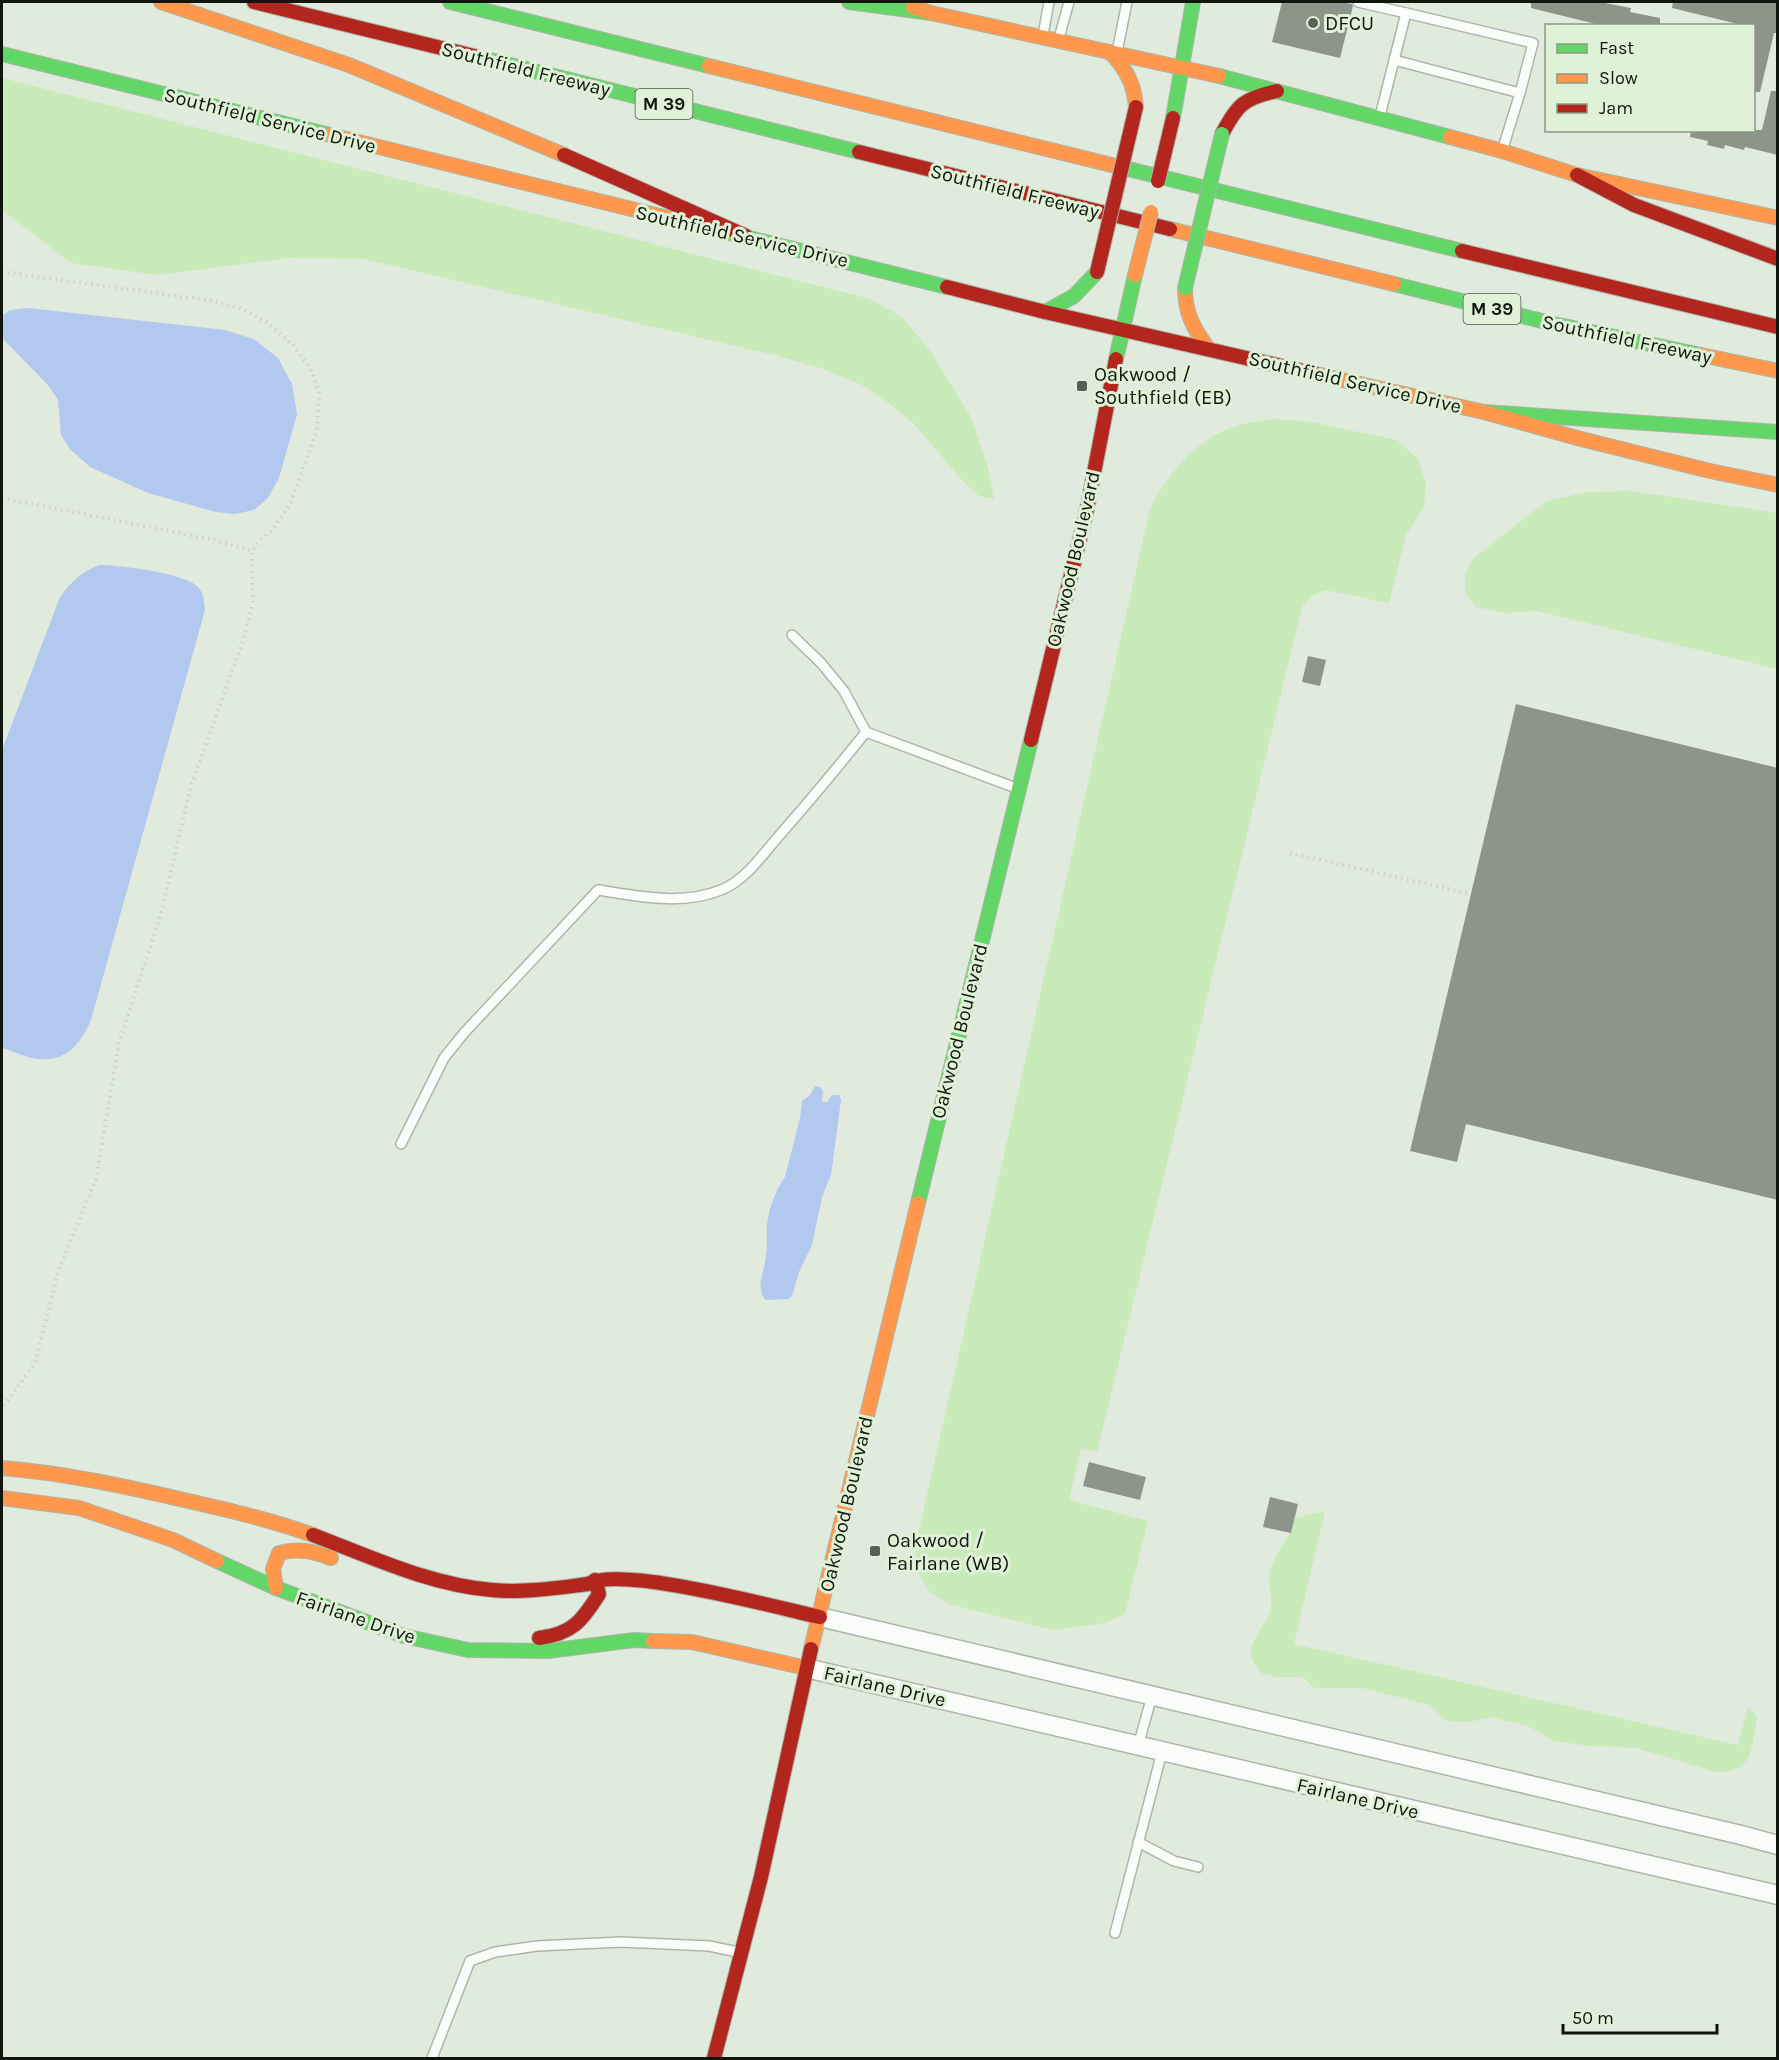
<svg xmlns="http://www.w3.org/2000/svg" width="1779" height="2060" font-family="Karla,sans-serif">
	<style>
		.green { fill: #c9eab9 }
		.water { fill: #b2c8ef }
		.building { fill: #8d9489 }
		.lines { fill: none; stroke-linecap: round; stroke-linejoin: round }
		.lane-casing { stroke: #adb5a9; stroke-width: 12 }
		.street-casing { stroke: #adb5a9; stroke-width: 21 }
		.fast-casing { stroke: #adb5a9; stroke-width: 16 }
		.slow-casing { stroke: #adb5a9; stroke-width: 16 }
		.jam-casing { stroke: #adb5a9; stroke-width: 16 }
		.path { stroke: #cdd1cc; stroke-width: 4; stroke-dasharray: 1.5 4.5; stroke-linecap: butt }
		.lane { stroke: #fafcfa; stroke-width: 9 }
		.street { stroke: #fafcfa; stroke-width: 18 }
		.fast { stroke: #63d668; stroke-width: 14 }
		.slow { stroke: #ff974d; stroke-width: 14 }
		.jam { stroke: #b3261e; stroke-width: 14 }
		.fast-bridge-casing { stroke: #adb5a9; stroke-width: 16; stroke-linecap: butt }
		.slow-bridge-casing { stroke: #adb5a9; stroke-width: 16; stroke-linecap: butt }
		.jam-bridge-casing { stroke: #adb5a9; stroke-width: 16; stroke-linecap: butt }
		.fast-bridge { stroke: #63d668; stroke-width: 14 }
		.slow-bridge { stroke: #ff974d; stroke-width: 14 }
		.jam-bridge { stroke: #b3261e; stroke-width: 14 }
		.poi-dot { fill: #596156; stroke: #dff1d7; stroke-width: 2 }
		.labels { text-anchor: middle; stroke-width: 6; stroke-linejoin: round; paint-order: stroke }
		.shield { fill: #dff1d7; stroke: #4e584a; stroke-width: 1.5 }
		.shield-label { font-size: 18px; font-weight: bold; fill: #10160d }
		.poi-label { font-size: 20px; fill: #10160d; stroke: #dff1d7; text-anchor: start }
		.street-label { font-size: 20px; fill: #10160d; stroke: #dff1d7 }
	</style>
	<rect width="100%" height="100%" fill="#e1ebdd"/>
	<g class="green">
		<polygon points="2,78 870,299 902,317 929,349 971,417 988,468 994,499 979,496 961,479 913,423 886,401 860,384 820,368 778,356 364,259 288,258 157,275 71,263 2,210"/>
		<path d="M1271,419L1306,421L1397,440L1418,459L1426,484L1424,507L1406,535L1389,603L1325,590L1312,596L1302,607L1097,1452L1081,1448L1069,1500L1148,1521L1125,1614L1106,1623L1054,1630L948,1604L929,1591L917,1571L915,1548L1150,509C1169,472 1198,437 1239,425C1249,422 1260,421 1271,419Z"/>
		<polygon points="1632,491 1777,513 1777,669 1537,611 1505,613 1476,607 1465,593 1465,575 1473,559 1545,502 1586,492"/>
		<path d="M1325,1511L1294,1644L1738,1745L1748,1707L1757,1717C1751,1748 1755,1772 1716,1772L1636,1748L1590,1746L1554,1741L1528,1726L1490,1717L1470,1722L1446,1721L1430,1705L1362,1688H1314L1303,1677H1277L1262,1674C1259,1669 1253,1663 1252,1658C1247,1642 1266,1625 1270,1611C1274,1599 1267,1585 1270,1573C1274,1552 1290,1540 1295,1518Z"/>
	</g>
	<g class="water">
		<polygon points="28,308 225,330 254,339 278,358 292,384 297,414 279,478 268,498 254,510 235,514 216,512 148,493 90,467 70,449 61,435 58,400 48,385 2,338 2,316 10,310"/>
		<path d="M99,565C118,565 186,573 198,587C204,594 204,601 205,610L91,1020C81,1043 67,1062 38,1059C26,1058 13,1051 2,1048V750L60,597C71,582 81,572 99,565Z"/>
		<path d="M815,1086L820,1087L823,1091L822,1102H827L832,1095H839L841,1100L831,1175L822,1197L812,1245L799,1272L792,1296L788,1299L765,1300C755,1285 765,1271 766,1255C768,1245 766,1235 767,1226C768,1210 776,1189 785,1177L800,1118L802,1101L810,1095Z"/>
	</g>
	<g class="building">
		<polygon points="1282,2 1340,2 1352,4 1353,6 1340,58 1272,42"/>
		<polygon points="1531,2 1600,2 1631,8 1630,12 1660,18 1660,26 1604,26 1531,8"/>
		<polygon points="1673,2 1778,2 1778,33 1774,33 1760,92 1754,92 1754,26 1746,26 1672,8"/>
		<polygon points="1771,91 1778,91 1778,155 1745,147 1744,150 1725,145 1724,149 1707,145 1708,141 1690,137 1691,130 1762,130"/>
		<polygon points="1308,656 1326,660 1320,686 1302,682"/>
		<polygon points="1516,704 1778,768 1778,1200 1466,1124 1457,1162 1410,1151"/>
		<polygon points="1089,1462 1146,1477 1140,1500 1083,1486"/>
		<polygon points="1270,1497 1298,1504 1291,1533 1263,1527"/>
	</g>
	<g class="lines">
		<defs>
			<g id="lane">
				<polyline points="1358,2 1406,13 1380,116"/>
				<polyline points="1043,35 1049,2"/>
				<polyline points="1059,38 1069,2"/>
				<polyline points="1117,52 1127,2"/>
				<polyline points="1394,60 1520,93 1533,43 1406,13"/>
				<polyline points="1503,148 1520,93"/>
				<polyline points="792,635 821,663 844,691 866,732"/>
				<path d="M401,1144L444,1058L464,1033L598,890C637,896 682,906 721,890C744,881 762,856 778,837C808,803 837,768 866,732L1016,788"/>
				<polyline points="1138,1746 1152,1696"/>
				<polyline points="1138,1842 1174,1861 1198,1867"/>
				<polyline points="1115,1933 1162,1752"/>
				<polyline points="432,2058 470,1961 495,1952 537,1946 621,1942 709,1946 738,1952"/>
			</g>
			<g id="street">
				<polyline points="820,1617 1741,1835 1778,1845"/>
				<polyline points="806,1668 1778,1895"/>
			</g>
			<g id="fast">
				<polyline points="450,2 709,66"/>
				<polyline points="849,2 931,13"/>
				<polyline points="2,54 330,135"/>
				<polyline points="478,57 859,152"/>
				<polyline points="1219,76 1450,137"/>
				<polyline points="1173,118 1193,2"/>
				<polyline points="1116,166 1462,251"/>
				<polyline points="721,231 947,287"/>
				<polyline points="1394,284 1554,324 1701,355"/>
				<polyline points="1045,312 1074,296 1097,272"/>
				<polyline points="1116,359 1135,275"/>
				<polyline points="1484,412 1778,432"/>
				<polyline points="918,1203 1031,740"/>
				<polyline points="217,1561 276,1588 404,1636 468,1650 548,1651 634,1640 653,1641"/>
				<polyline points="714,2058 715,2056"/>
			</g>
			<g id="slow">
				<polyline points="161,2 349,65 564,155"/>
				<polyline points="913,7 931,13 1219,76"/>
				<path d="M1110,52C1126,69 1134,83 1136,107"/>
				<polyline points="709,66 1116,166"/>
				<polyline points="330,135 721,231"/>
				<polyline points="1450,137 1502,151 1577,175 1778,218"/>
				<polyline points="1170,229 1394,284"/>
				<path d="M1185,288C1185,313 1193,328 1208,348"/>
				<polyline points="1701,355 1778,371"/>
				<polyline points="1320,375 1484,412 1581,439 1710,471 1778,485"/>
				<path d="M2,1468C64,1473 124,1486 184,1500C228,1510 271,1520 313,1535"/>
				<polyline points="2,1498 79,1508 173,1540 217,1561"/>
				<path d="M276,1588L273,1569L279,1553C298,1548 313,1551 331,1558"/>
				<polyline points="653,1641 692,1642 806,1668"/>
				<polyline points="811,1649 918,1203"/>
			</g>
			<g id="jam">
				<polyline points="254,2 478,57"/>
				<path d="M1222,134C1237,105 1244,98 1277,91"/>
				<polyline points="859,152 1170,229"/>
				<polyline points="564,155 746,236"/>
				<polyline points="1577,175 1634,205 1778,259"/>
				<polyline points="1462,251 1778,327"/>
				<polyline points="947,287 1045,312 1320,375"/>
				<polyline points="1031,740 1087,509 1116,359"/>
				<path d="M313,1535C371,1557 430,1585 492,1590C524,1593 556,1588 588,1584C621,1565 778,1608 820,1617"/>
				<path d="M539,1638C572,1634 582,1621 599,1594L595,1580"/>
				<polyline points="714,2058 761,1877 811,1649"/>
			</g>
		</defs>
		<use href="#lane" class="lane-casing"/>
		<use href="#street" class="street-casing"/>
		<use href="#fast" class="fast-casing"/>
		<use href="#slow" class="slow-casing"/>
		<use href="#jam" class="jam-casing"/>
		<g class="path">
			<polyline points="2,272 208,300 240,308 268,323 293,345 310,368 319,392 317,429 290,505 271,531 261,539 252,551 253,602 244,638 191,786 161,913 119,1043 96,1179 59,1269 35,1363 2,1408"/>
			<polyline points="2,498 215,540 252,551"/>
			<polyline points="1290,853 1471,894"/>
		</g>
		<use href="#lane" class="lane"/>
		<use href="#street" class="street"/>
		<use href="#fast" class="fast"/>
		<use href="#slow" class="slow"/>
		<use href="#jam" class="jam"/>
		<defs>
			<polyline id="fast-bridge" points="1185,288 1222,134"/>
			<polyline id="slow-bridge" points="1135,275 1151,212"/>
			<g id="jam-bridge">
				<polyline points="1158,181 1173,118"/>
				<polyline points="1097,272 1136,107"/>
			</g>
		</defs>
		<use href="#fast-bridge" class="fast-bridge-casing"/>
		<use href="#slow-bridge" class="slow-bridge-casing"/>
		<use href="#jam-bridge" class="jam-bridge-casing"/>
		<use href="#fast-bridge" class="fast-bridge"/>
		<use href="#slow-bridge" class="slow-bridge"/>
		<use href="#jam-bridge" class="jam-bridge"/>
	</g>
	<g class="poi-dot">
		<circle cx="1313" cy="23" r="6"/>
		<rect x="1076" y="380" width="12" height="12" rx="3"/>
		<rect x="869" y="1545" width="12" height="12" rx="3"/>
	</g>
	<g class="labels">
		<g class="shield">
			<rect x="635.5" y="89" width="57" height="30" rx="4.5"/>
			<rect x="1463.5" y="294" width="57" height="30" rx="4.5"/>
		</g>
		<g class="shield-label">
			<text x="664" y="110">M 39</text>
			<text x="1492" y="315">M 39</text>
		</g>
		<g class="poi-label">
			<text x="1325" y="30">DFCU</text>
			<text x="1094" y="381">Oakwood /<tspan x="1094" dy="23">Southfield (EB)</tspan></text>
			<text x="887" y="1547">Oakwood /<tspan x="887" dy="23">Fairlane (WB)</tspan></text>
		</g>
		<g class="street-label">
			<text transform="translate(526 69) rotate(14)" y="7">Southfield Freeway</text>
			<text transform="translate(270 120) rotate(14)" y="7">Southfield Service Drive</text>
			<text transform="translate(1015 191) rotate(14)" y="7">Southfield Freeway</text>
			<text transform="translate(742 236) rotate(13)" y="7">Southfield Service Drive</text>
			<text transform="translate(1627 339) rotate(12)" y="7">Southfield Freeway</text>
			<text transform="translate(1355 382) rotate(13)" y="7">Southfield Service Drive</text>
			<text transform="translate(1073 559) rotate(-77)" y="7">Oakwood Boulevard</text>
			<text transform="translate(959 1031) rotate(-76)" y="7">Oakwood Boulevard</text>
			<text transform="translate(846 1504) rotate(-77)" y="7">Oakwood Boulevard</text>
			<text transform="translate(356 1617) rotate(19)" y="7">Fairlane Drive</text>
			<text transform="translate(885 1686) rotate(13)" y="7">Fairlane Drive</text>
			<text transform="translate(1358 1798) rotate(13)" y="7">Fairlane Drive</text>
		</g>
	</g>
	<rect width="1779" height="2060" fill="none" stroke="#10160d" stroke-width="6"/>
	<rect x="1545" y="24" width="210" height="108" fill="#dff1d7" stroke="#8c9986" stroke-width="1.5"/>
	<rect x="1557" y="44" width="30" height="9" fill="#63d668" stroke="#8c9986" stroke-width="1.5"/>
	<text x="1599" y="54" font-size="18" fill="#10160d">Fast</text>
	<rect x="1557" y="74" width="30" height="9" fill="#ff974d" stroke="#8c9986" stroke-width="1.5"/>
	<text x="1599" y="84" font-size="18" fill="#10160d">Slow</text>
	<rect x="1557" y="104" width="30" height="9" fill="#b3261e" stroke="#8c9986" stroke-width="1.5"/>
	<text x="1599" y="114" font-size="18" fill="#10160d">Jam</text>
	<path d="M1563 2024v9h154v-9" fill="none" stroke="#10160d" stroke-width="3"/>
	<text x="1572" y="2024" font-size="18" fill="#10160d" stroke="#dff1d7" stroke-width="4.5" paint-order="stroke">50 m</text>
</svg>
